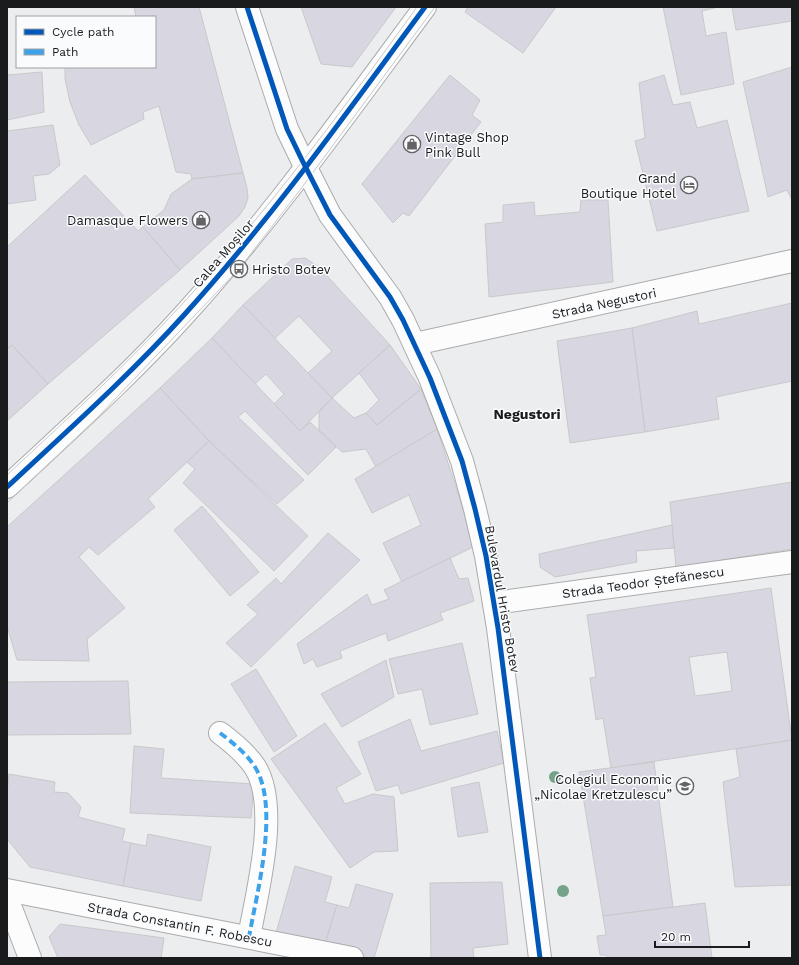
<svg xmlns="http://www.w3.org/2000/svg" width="799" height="965" font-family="'Work Sans',sans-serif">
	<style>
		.building { fill: #d8d6e1; stroke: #c8c9ca; fill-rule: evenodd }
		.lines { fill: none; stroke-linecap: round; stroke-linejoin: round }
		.minor-casing { stroke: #aaabac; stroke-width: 24 }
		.tertiary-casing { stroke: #aaabac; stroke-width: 24 }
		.minor { stroke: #fcfcfd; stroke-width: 22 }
		.tertiary { stroke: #fcfcfd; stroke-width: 22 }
		.tram { stroke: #c9c9ca; stroke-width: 1 }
		.quiet { stroke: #3da2ea; stroke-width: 4; stroke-dasharray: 8 4; stroke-linecap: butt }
		.cycleway-casing { stroke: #f9fbfd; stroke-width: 8 }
		.cycleway { stroke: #0057b8; stroke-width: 5 }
		.tree { fill: #74a38a }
		.labels { text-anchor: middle; stroke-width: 3; stroke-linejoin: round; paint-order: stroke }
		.poi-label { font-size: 13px; fill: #1a1b1c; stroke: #f9fbfd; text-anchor: end }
		.street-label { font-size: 13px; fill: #1a1b1c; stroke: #f9fbfd }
		.neighbourhood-label { font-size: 14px; font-weight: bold; fill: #1a1b1c; stroke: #f9fbfd }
	</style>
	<rect width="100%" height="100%" fill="#ecedef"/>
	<g class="building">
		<polygon points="134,7 199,7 243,173 192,179 191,174 176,172 159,106 143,112 144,119 91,145 79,125 70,102 65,79 65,67 155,67 155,17 136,17"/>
		<polygon points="301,7 396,7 352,67 321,64"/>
		<polygon points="468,7 556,7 523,53 465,12"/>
		<polygon points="663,7 718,7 702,11 706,36 726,32 734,84 681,95"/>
		<polygon points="732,7 792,7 792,21 736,30"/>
		<polygon points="792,67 792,200 787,190 768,197 743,82"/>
		<polygon points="7,70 8,75 42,72 44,112 7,120"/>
		<polygon points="450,75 480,100 472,115 481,122 409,216 403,213 393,223 362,184"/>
		<polygon points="664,75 673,105 690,102 697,128 727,120 749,211 657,231 635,141 645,138 639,83"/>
		<polygon points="53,125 60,165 49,174 33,176 36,200 7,204 7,131"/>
		<polygon points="243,173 247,188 248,198 245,207 239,216 180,270 143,227 164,210 171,194 192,179"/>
		<polygon points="85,175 138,231 143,227 180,270 48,384 12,345 7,349 7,247"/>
		<polygon points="581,200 608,200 613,282 489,297 485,224 503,222 503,205 534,202 535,216 580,212"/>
		<polygon points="305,258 319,267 390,345 332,398 308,373 332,351 299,316 274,339 243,305 292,259"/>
		<polygon points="792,303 792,381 716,397 719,419 645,432 632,328 697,311 699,324"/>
		<polygon points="243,305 332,398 300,431 274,404 284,394 266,374 255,384 212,338"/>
		<polygon points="632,328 645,432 570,443 557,341"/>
		<polygon points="212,338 300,431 310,422 336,447 308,475 245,411 238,417 304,480 277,504 209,441 160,388"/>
		<polygon points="12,345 48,384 7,421 7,349"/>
		<polygon points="390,345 421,389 377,425 366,413 379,400 359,373"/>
		<polygon points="160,388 209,441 148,499 155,507 98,555 89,547 79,557 125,608 87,639 89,661 17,660 7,626 7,527"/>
		<polygon points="421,389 437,429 376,467 366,449 342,452 319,430 319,412 332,398 354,418 366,413 377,425"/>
		<polygon points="437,429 475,546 402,582 383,543 421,525 409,495 372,513 355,479"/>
		<polygon points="209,441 308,536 274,571 183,483 195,469 187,462"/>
		<polygon points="792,482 792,549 676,567 670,502"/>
		<polygon points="202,506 259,572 230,596 174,530"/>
		<polygon points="672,525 674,548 636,551 637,562 555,577 540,567 539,554"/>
		<polygon points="328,533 360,560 251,667 226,643 258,614 247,605 276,578 281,584"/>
		<polygon points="450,558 459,579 468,578 474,601 440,613 443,620 388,641 386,633 340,651 342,658 317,667 313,659 304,664 297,644 367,594 372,605 389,599 384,590"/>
		<path d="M771,588L792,740L611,768L603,718L596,720L590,678L596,677L587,615ZM727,652L732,691L695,696L689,657Z"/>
		<polygon points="462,643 478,714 430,725 422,689 398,694 389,659"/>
		<polygon points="386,660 394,697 342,727 321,694"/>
		<polygon points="256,669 297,736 274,752 231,684"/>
		<polygon points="128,681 131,734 7,735 7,682"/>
		<polygon points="410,719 421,751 497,731 504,763 401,794 398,785 376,791 358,742"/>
		<polygon points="325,723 361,774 336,788 345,804 373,794 394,797 398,851 374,852 350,868 271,759"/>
		<polygon points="792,740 792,885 735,887 723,782 740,777 736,749"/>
		<polygon points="134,746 164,749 161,778 254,784 251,818 130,813"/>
		<polygon points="654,762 673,907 603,916 579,772"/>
		<polygon points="9,774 55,782 54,792 68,793 81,807 78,817 125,829 122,841 131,843 123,886 30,867 7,839 7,793"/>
		<polygon points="479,782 488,832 458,837 451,788"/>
		<polygon points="148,834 211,847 201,901 123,886 131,843 146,846"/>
		<polygon points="295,866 332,877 325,902 337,905 324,947 276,933"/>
		<polygon points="502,882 508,944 473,948 474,958 431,958 430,883"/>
		<polygon points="356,884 393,894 374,958 362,958 324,947 337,905 349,908"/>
		<polygon points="705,903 712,958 607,958 606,955 600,955 597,936 606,935 603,916"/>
		<polygon points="60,924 164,938 161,958 58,958 49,937"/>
	</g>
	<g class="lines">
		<defs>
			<g id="minor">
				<polyline points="415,344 792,261"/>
				<polyline points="494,603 792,562"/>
				<path d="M220,733C232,742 246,753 255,767C280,807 257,892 249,937"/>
				<polyline points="7,890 352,958"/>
				<polyline points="7,898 30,958"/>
			</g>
			<g id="tertiary">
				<polyline points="247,7 287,129 302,160 330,215 390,297 403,320 430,378 462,461 475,509 486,556 498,628 540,958"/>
				<path d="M7,487C67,431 129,376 184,315C272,218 347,112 425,7"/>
			</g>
		</defs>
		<use href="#minor" class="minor-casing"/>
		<use href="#tertiary" class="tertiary-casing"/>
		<use href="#minor" class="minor"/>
		<use href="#tertiary" class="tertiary"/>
		<g class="tram">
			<path d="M7,475C56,429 106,384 152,336C250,235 335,121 417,7"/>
			<polyline points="7,503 97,418 239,269 300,190 435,7"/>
		</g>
		<path class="quiet" d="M220,733C232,742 246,753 255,767C280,807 257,892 249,937"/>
		<defs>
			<g id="cycleway">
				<polyline points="247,7 287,129 302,160 330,215 390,297 403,320 430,378 462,461 475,509 486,556 498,628 540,958"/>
				<path d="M7,487C67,431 129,376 184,315C272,218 347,112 425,7"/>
			</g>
		</defs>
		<use href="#cycleway" class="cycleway-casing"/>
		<use href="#cycleway" class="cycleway"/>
	</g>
	<g class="tree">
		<circle cx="555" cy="777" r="6"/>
		<circle cx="563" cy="891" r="6"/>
	</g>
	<defs>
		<symbol id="shop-ring" viewBox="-11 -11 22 22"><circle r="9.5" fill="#f9fbfd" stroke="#646466" stroke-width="1.5"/><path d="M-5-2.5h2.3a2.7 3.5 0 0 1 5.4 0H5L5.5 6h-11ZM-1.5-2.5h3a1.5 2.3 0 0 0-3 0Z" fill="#646466"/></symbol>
		<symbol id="hotel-ring" viewBox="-11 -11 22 22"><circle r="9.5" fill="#f9fbfd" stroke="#646466" stroke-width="1.5"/><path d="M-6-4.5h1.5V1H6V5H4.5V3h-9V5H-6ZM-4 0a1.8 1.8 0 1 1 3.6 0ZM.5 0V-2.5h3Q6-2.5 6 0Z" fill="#646466"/></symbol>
		<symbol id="bus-ring" viewBox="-11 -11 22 22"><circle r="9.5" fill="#f9fbfd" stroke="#646466" stroke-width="1.5"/><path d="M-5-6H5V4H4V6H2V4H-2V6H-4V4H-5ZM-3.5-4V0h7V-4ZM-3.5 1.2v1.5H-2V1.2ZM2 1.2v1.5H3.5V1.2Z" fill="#646466"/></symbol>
		<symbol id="school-ring" viewBox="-11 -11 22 22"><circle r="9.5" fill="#f9fbfd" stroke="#646466" stroke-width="1.5"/><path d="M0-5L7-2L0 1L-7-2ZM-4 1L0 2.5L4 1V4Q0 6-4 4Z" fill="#646466"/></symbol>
	</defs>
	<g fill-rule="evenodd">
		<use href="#shop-ring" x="402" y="134" width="20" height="20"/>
		<use href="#hotel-ring" x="679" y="175" width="20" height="20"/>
		<use href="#shop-ring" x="191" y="210" width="20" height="20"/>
		<use href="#bus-ring" x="229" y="259" width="20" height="20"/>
		<use href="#school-ring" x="675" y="776" width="20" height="20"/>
	</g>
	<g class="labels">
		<g class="poi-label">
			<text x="425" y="142" text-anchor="start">Vintage Shop<tspan x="425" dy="15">Pink Bull</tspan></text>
			<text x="676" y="183">Grand<tspan x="676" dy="15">Boutique Hotel</tspan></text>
			<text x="188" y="225">Damasque Flowers</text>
			<text x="252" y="274" text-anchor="start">Hristo Botev</text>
			<text x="672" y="784">Colegiul Economic<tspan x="672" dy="15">„Nicolae Kretzulescu”</tspan></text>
		</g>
		<g class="street-label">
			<text transform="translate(223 253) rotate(-49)" y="5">Calea Moșilor</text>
			<text transform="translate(604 303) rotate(-12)" y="5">Strada Negustori</text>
			<text transform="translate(643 582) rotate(-8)" y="5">Strada Teodor Ștefănescu</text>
			<text transform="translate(503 599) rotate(80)" y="5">Bulevardul Hristo Botev</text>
			<text transform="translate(180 924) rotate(11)" y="5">Strada Constantin F. Robescu</text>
		</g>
		<g class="neighbourhood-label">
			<text x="527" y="419">Negustori</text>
		</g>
	</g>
	<rect width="799" height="965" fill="none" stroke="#1a1b1c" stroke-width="16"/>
	<rect x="16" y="16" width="140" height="52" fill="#f9fbfd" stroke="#a0a1a3"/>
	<rect x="24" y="29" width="20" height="6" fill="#0057b8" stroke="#a0a1a3"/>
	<text x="52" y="36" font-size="12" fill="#1a1b1c">Cycle path</text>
	<rect x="24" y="49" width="20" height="6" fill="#3da2ea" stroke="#a0a1a3"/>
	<text x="52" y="56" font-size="12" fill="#1a1b1c">Path</text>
	<path d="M655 941v6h94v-6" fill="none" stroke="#1a1b1c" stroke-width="2"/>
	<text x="661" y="941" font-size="12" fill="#1a1b1c" stroke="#f9fbfd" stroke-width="3" paint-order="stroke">20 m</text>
</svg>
